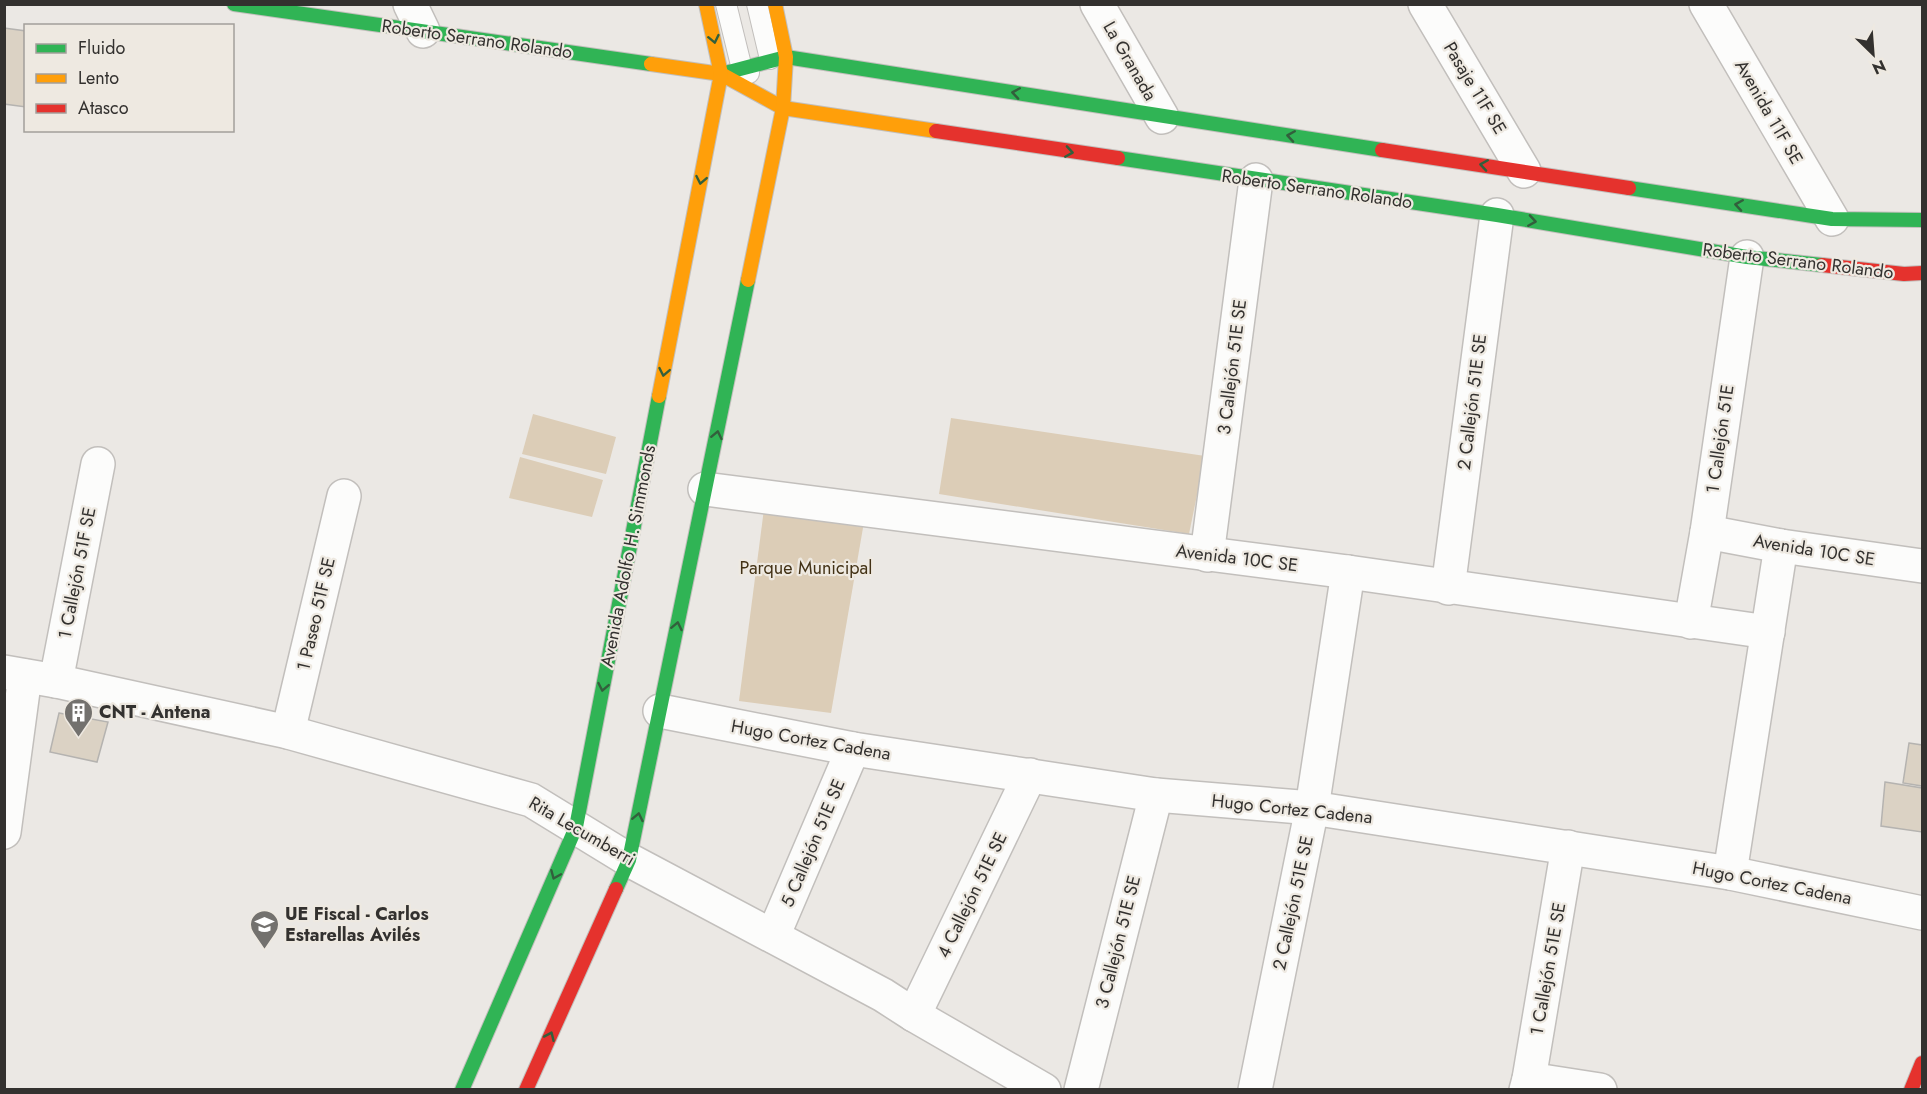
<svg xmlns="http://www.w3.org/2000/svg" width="1927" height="1094" font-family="Jost,sans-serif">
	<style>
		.green { fill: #dccdb7 }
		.building { fill: #dbd2c4; stroke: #b5b3b0; stroke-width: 1.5 }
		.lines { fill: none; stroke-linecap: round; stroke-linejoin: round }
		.lane-casing { stroke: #c2bfbc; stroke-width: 22 }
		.street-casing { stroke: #c2bfbc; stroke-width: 36 }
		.fast-casing { stroke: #c2bfbc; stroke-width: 16 }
		.slow-casing { stroke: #c2bfbc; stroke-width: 16 }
		.jam-casing { stroke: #c2bfbc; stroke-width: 16 }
		.lane { stroke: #fcfcfb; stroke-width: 20 }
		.street { stroke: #fcfcfb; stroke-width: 33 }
		.fast { stroke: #30b455; stroke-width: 14 }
		.slow { stroke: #ff9f0a; stroke-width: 14 }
		.jam { stroke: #e5322d; stroke-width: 14 }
		.oneway { stroke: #325f3c }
		.labels { text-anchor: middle; stroke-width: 4.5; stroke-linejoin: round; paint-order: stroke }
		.street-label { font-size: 18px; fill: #33312f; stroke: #eee9e1 }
		.park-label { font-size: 18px; fill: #433216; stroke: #eee9e1 }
		.poi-label { font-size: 18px; font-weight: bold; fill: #33312f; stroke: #eee9e1; text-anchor: start }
	</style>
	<rect width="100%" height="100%" fill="#ebe8e4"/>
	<g class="green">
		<polygon points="533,414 616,437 606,474 522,454"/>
		<polygon points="951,418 1205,456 1189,534 939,494"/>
		<polygon points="520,457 603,480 592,517 509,498"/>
		<polygon points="764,509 864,522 831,713 739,701"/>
	</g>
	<g class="building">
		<polygon points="4,28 26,31 26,107 4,104"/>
		<polygon points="59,713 108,722 97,762 50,752"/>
		<polygon points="1909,743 1922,745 1922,786 1903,783"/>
		<polygon points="1885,782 1922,788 1922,832 1881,826"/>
	</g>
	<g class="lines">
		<defs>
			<g id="lane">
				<polyline points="726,4 742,69 749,73"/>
				<polyline points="757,4 770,59"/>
			</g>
			<g id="street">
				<polyline points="410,4 423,31"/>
				<polyline points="1097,4 1162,117"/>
				<polyline points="1425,4 1524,171"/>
				<polyline points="1706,4 1832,219"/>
				<polyline points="705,489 1348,572 1768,632"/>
				<polyline points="1707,532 1781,546 1922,566"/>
				<polyline points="1207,555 1256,180"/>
				<polyline points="1448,588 1497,215"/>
				<polyline points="1691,622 1707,532 1747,257"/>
				<polyline points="4,672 56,681 288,732 531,800 629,860 883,995 914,1015 1044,1090"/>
				<polyline points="56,681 98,464"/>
				<polyline points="660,711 853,749 1156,795 1312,808 1730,873 1922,913"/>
				<polyline points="288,732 344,496"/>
				<polyline points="4,832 25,676"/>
				<polyline points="1730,873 1781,546"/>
				<polyline points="773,936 853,749"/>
				<polyline points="914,1015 1030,775"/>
				<polyline points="1529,1079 1600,1090"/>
				<polyline points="1081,1090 1156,795"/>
				<polyline points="1255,1090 1312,808 1348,572"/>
				<polyline points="1526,1090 1529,1079 1568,847"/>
			</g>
			<g id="fast">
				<polyline points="234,4 651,64"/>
				<polyline points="721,74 786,57 1382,150"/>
				<polyline points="1118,158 1497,215 1747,257 1822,265"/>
				<polyline points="1629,188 1832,219 1922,220"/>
				<polyline points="616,889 629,860 748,280"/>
				<polyline points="462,1090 576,827 659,396"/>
			</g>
			<g id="slow">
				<polyline points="651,64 721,74 783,108 936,131"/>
				<polyline points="748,280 783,108 786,57 775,4"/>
				<polyline points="659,396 721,74 706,4"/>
			</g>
			<g id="jam">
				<polyline points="936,131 1118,158"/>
				<polyline points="1382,150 1629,188"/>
				<polyline points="1822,265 1904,274 1922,273"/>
				<polyline points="526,1090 616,889"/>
				<polyline points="1911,1090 1922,1063"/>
			</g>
		</defs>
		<use href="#lane" class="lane-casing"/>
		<use href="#street" class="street-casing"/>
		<use href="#fast" class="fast-casing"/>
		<use href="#slow" class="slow-casing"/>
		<use href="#jam" class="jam-casing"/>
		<use href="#lane" class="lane"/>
		<use href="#street" class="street"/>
		<use href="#fast" class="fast"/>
		<use href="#slow" class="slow"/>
		<use href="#jam" class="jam"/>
	</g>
	<defs><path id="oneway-chevron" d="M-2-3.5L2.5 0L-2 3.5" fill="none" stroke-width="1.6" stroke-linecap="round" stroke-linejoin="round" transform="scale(1.5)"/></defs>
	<g class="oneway">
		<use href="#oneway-chevron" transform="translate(714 39) rotate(78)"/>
		<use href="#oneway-chevron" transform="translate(1016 93) rotate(-171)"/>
		<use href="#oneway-chevron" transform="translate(1291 136) rotate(-171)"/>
		<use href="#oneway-chevron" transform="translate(1069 152) rotate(9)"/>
		<use href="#oneway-chevron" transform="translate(1484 165) rotate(-171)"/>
		<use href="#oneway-chevron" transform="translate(701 180) rotate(101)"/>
		<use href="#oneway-chevron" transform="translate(1739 205) rotate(-171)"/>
		<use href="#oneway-chevron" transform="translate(1532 221) rotate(9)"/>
		<use href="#oneway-chevron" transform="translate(664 372) rotate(101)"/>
		<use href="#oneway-chevron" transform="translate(717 435) rotate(-78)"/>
		<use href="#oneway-chevron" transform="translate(677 626) rotate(-78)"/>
		<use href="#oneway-chevron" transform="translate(603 687) rotate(101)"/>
		<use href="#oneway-chevron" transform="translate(638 817) rotate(-78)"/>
		<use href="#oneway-chevron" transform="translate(555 875) rotate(113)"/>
		<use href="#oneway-chevron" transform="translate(550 1036) rotate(-66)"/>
	</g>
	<defs>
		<symbol id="building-pin" viewBox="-11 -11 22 30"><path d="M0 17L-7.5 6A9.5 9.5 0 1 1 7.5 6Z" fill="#73716e" stroke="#eee9e1"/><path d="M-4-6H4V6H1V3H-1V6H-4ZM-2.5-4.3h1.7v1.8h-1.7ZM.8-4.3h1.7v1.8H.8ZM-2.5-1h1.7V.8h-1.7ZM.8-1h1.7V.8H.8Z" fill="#fff"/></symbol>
		<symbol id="school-pin" viewBox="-11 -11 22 30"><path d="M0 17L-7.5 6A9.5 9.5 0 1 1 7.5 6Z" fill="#73716e" stroke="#eee9e1"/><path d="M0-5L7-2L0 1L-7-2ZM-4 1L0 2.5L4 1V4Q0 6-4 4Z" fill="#fff"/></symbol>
	</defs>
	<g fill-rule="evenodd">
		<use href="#building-pin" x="62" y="696" width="33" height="45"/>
		<use href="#school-pin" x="248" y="908" width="33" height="45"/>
	</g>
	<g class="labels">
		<g class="street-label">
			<text transform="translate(477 39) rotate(8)" y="6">Roberto Serrano Rolando</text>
			<text transform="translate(1130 61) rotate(60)" y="6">La Granada</text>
			<text transform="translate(1475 88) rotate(59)" y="6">Pasaje 11F SE</text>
			<text transform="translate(1769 112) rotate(60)" y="6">Avenida 11F SE</text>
			<text transform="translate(1317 189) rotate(8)" y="6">Roberto Serrano Rolando</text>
			<text transform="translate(1798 261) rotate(7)" y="6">Roberto Serrano Rolando</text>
			<text transform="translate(1232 367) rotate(-83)" y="6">3 Callejón 51E SE</text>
			<text transform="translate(1472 402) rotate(-83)" y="6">2 Callejón 51E SE</text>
			<text transform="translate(1720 439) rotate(-82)" y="6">1 Callejón 51E</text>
			<text transform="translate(1814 550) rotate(9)" y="6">Avenida 10C SE</text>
			<text transform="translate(628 556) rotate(-79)" y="6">Avenida Adolfo H. Simmonds</text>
			<text transform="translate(1237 558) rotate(7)" y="6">Avenida 10C SE</text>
			<text transform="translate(77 573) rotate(-79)" y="6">1 Callejón 51F SE</text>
			<text transform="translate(316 614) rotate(-77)" y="6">1 Paseo 51F SE</text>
			<text transform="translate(811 740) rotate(10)" y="6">Hugo Cortez Cadena</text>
			<text transform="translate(1292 809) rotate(6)" y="6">Hugo Cortez Cadena</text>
			<text transform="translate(582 831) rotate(30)" y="6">Rita Lecumberri</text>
			<text transform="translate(813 843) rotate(-67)" y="6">5 Callejón 51E SE</text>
			<text transform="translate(1772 883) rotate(11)" y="6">Hugo Cortez Cadena</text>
			<text transform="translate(972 895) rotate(-64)" y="6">4 Callejón 51E SE</text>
			<text transform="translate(1293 903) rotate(-78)" y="6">2 Callejón 51E SE</text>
			<text transform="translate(1118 942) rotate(-76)" y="6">3 Callejón 51E SE</text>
			<text transform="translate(1548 969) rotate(-80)" y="6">1 Callejón 51E SE</text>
		</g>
		<g class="park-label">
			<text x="806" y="574">Parque Municipal</text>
		</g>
		<g class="poi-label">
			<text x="99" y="718">CNT - Antena</text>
			<text x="285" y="920">UE Fiscal - Carlos<tspan x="285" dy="21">Estarellas Avilés</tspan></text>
		</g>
	</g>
	<rect width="1927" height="1094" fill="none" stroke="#33312f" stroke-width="12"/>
	<rect x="24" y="24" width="210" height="108" fill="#eee9e1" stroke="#a39f9a" stroke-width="1.5"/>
	<rect x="36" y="44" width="30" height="9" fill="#30b455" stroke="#a39f9a" stroke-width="1.5"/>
	<text x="78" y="54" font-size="18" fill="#33312f">Fluido</text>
	<rect x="36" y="74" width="30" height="9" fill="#ff9f0a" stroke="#a39f9a" stroke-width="1.5"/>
	<text x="78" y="84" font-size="18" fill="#33312f">Lento</text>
	<rect x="36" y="104" width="30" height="9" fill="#e5322d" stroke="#a39f9a" stroke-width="1.5"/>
	<text x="78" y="114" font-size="18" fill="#33312f">Atasco</text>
	<g transform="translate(1873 54) rotate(155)" stroke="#eee9e1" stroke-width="4.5" paint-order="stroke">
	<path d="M0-4.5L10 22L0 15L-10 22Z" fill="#33312f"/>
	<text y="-9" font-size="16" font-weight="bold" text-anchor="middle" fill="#33312f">N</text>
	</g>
</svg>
